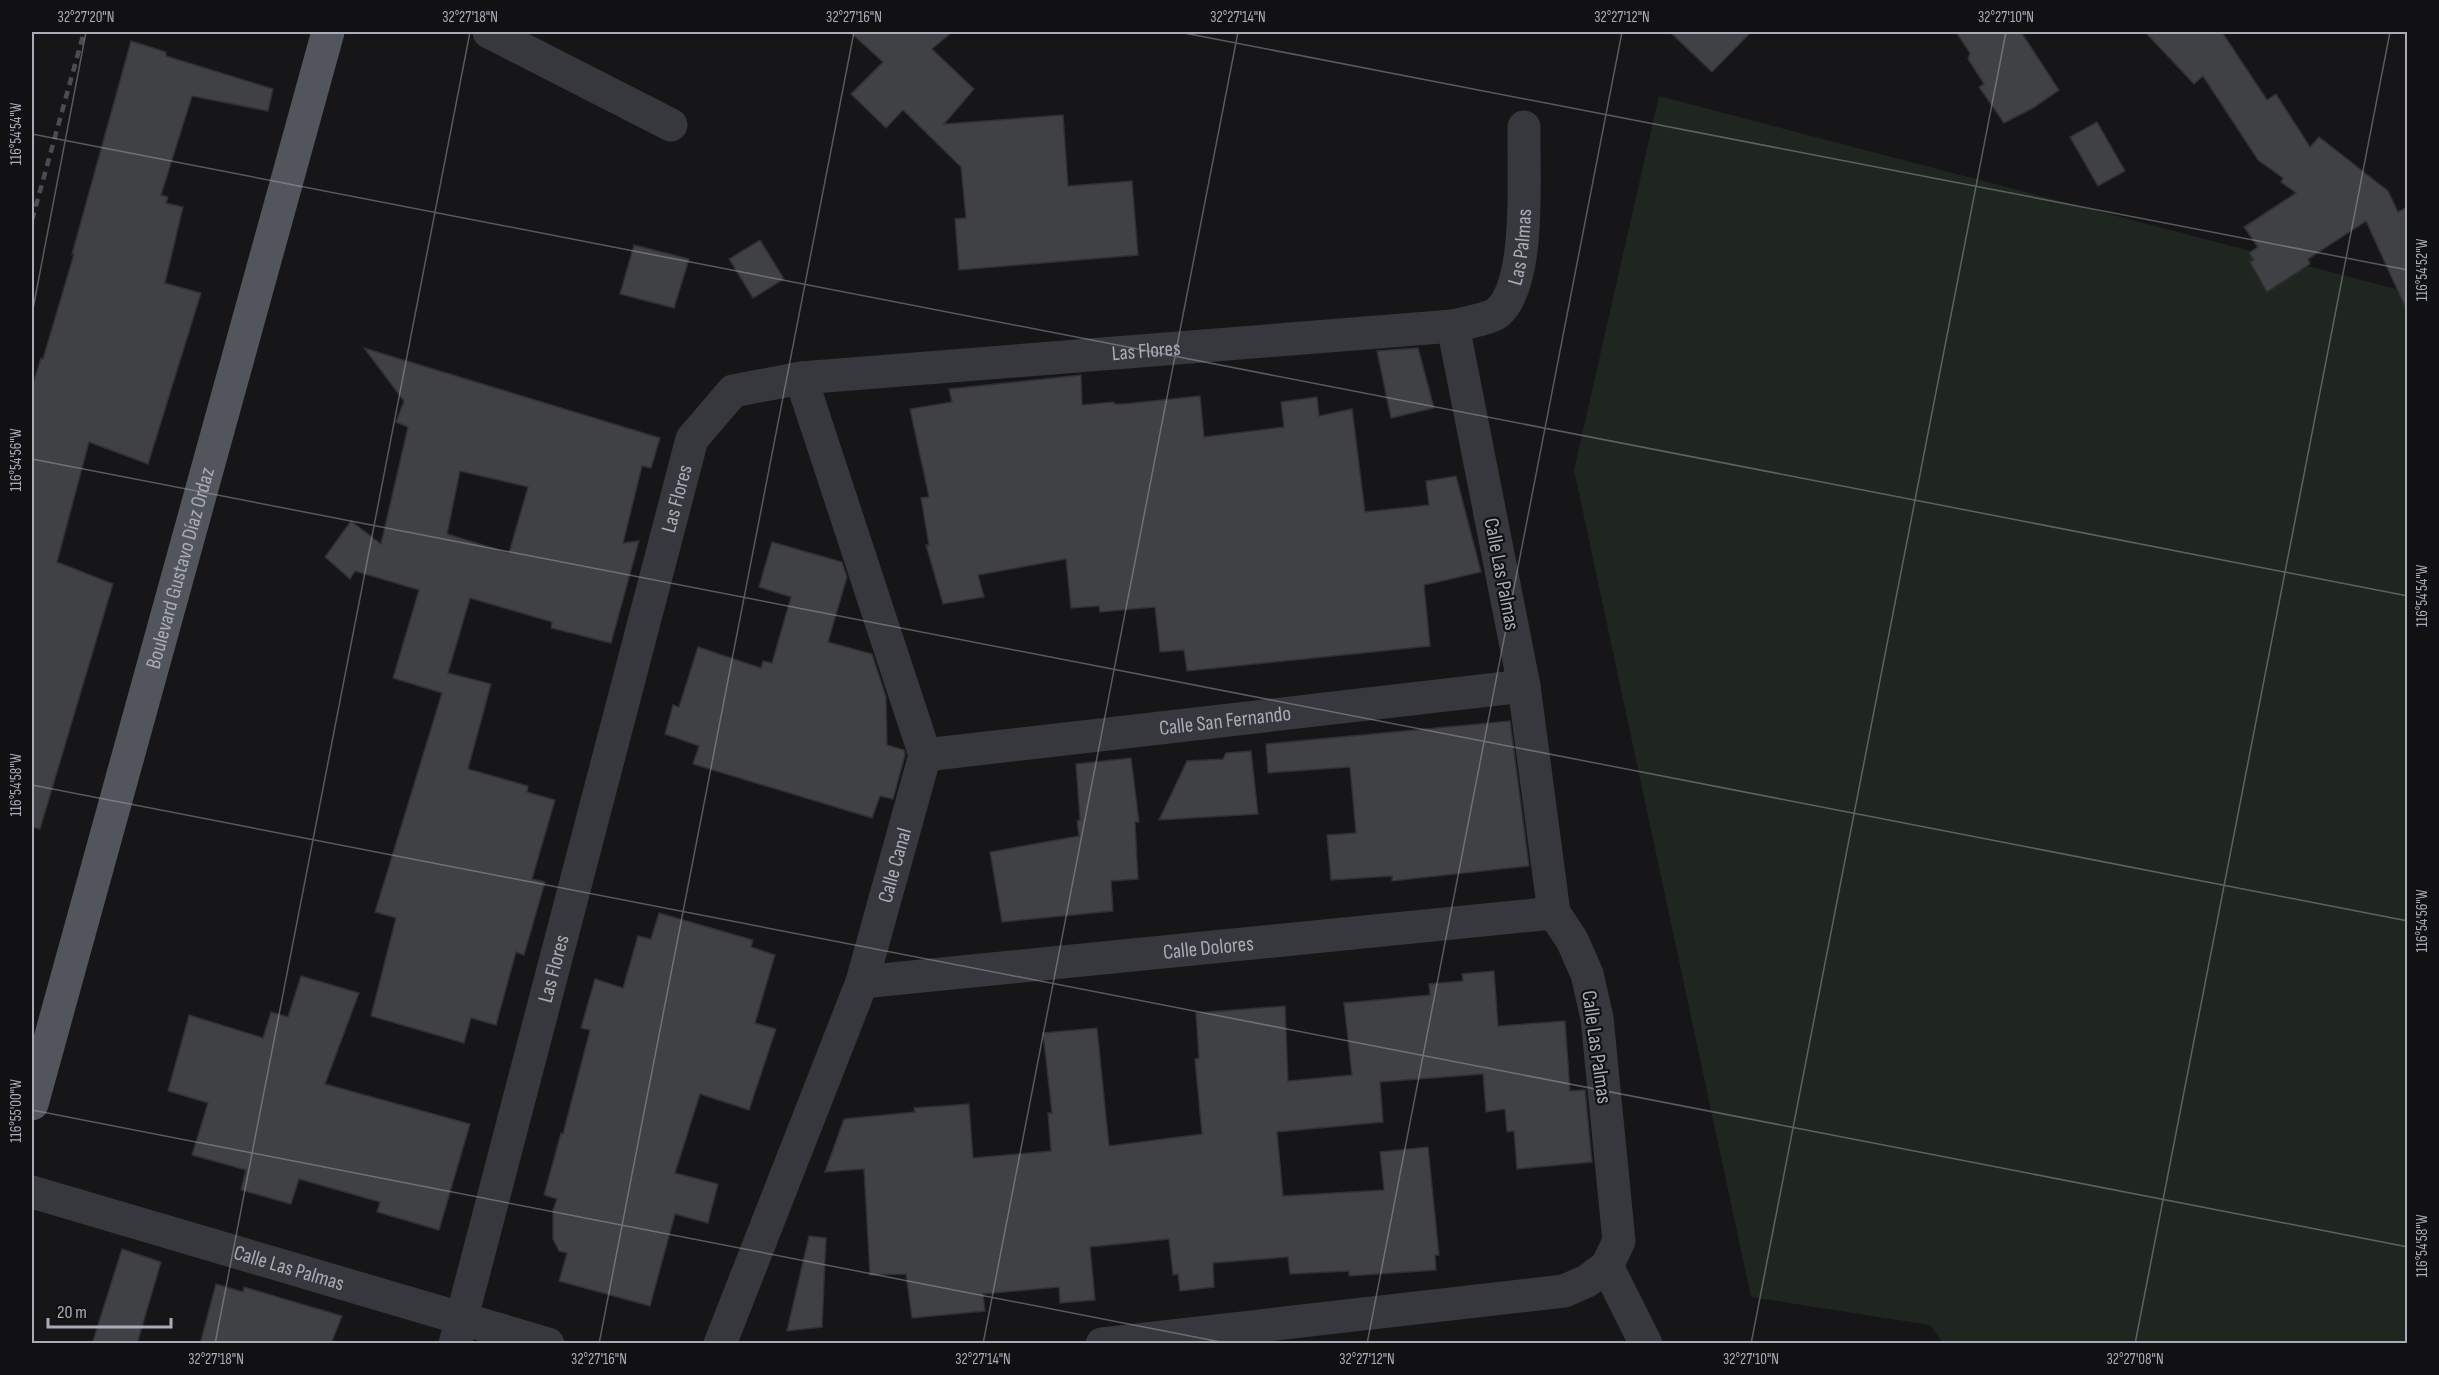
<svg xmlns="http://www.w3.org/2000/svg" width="2439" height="1375" font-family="'Sofia Sans Condensed',sans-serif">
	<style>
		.green { fill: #1e261f }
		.building { fill: #404145; stroke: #303034; stroke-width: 1.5; fill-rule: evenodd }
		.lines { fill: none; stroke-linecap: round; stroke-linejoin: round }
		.minor { stroke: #37383d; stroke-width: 33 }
		.major { stroke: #53555c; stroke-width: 33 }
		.rail { stroke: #4a4c52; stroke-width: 4.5; stroke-dasharray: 8 6; stroke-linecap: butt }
		.ticks { fill: none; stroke: #a8adb8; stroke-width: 1.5; stroke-opacity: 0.45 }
		.labels { text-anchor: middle; stroke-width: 4.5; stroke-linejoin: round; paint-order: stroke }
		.street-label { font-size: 21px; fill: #a8adb8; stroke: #111113 }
		.neatline { fill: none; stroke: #a8adb8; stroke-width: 2 }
		.ticks-label { font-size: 15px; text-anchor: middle; fill: #a8adb8 }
	</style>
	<rect width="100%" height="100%" fill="#161618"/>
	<polygon class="green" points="1659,96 2407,292 2407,1343 1943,1343 1930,1325 1751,1297 1574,470"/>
	<g class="building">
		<polygon points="850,32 952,32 932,49 974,89 944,124 1063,115 1068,186 1132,181 1138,255 959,270 955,219 966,218 961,167 903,110 886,128 851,94 883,62"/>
		<polygon points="1670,32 1751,32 1712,72"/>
		<polygon points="1956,32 2021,32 2059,90 2033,108 2004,123 1979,87 1984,84 1968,59 1970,53"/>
		<polygon points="2145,32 2222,32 2267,100 2276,94 2310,147 2319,137 2388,191 2398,212 2408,207 2408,313 2366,221 2308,259 2310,264 2267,292 2250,262 2254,260 2249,253 2258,247 2244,227 2296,193 2281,182 2283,178 2258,160 2203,76 2194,84"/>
		<polygon points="131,41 166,52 166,56 273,89 268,111 192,96 161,195 168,197 166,203 183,207 165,283 201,293 148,464 89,442 57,562 113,584 40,829 32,827 32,387 41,358 43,359 74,254 72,254"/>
		<polygon points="2097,122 2125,171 2098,186 2070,137"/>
		<polygon points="760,240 784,279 753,298 729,259"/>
		<polygon points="634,245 689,259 674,308 620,294"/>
		<path d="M364,348L660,438L651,468L642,466L623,543L639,541L611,643L551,628L552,622L470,598L448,673L491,684L468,769L528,786L527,792L555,800L532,879L545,882L524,955L516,952L496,1025L471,1018L464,1043L371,1016L396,918L375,912L442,693L393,678L419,590L355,571L350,579L325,557L351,521L381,544L408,427L396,422L404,401ZM460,471L528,487L509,553L447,534Z"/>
		<polygon points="1418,348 1434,408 1391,418 1377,351"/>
		<polygon points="1081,375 1082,405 1114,402 1114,404 1124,404 1200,396 1204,437 1284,427 1281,402 1317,397 1319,416 1352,409 1365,512 1429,505 1426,481 1456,476 1481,572 1424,585 1430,646 1187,671 1184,650 1160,652 1155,607 1100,612 1099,606 1071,608 1066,559 978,575 984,597 943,604 926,545 929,545 921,498 929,497 910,409 952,402 949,389"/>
		<polygon points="772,542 842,562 847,577 828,642 872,654 886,697 887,745 904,750 905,755 893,799 880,796 872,818 693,764 699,746 665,734 673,705 679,707 698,647 761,668 763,661 772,663 791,597 759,587"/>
		<polygon points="1510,721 1529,866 1392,881 1392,876 1331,880 1327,835 1356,833 1350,767 1268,773 1266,744"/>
		<polygon points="1251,751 1258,814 1159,820 1187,761 1223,759 1226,753"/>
		<polygon points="1131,758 1139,822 1135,822 1138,879 1111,881 1113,911 1002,922 990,852 1079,836 1077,821 1080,820 1076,764"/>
		<polygon points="659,913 753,940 751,947 775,955 755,1023 776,1029 749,1110 700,1094 675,1173 718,1184 708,1223 675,1214 650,1306 559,1281 567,1253 559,1251 553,1239 553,1210 557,1199 544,1195 561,1133 563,1134 590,1030 581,1028 595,979 623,988 638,936 651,939"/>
		<polygon points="1494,971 1498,1026 1565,1021 1570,1091 1585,1090 1592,1162 1517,1169 1514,1131 1507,1132 1505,1109 1486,1112 1483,1074 1380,1082 1383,1122 1277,1132 1283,1196 1384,1190 1380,1152 1428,1147 1439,1255 1435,1255 1436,1270 1349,1276 1349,1271 1290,1274 1288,1257 1213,1263 1214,1287 1180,1291 1178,1274 1173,1275 1169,1239 1090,1247 1095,1300 1060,1303 1059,1287 983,1294 985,1311 912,1318 906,1274 870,1275 864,1169 825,1172 844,1119 915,1112 914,1108 969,1104 973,1158 1051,1151 1048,1113 1052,1113 1043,1033 1097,1028 1109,1146 1202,1134 1195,1059 1199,1058 1196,1013 1285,1006 1288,1081 1352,1075 1344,1003 1430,995 1429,984 1463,981 1462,974"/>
		<polygon points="301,976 359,993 325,1084 470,1124 439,1230 377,1212 380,1202 299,1179 291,1204 241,1190 246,1170 192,1155 208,1103 168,1091 189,1015 263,1038 271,1012 288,1017"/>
		<polygon points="809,1236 826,1238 822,1327 787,1331"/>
		<polygon points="122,1249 161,1262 137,1344 92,1344"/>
		<polygon points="216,1284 243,1292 244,1287 342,1316 331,1344 200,1344"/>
	</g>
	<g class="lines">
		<g class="minor">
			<polyline points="489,32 671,125"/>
			<path id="s1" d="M925,755L1524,686"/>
			<path id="s2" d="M862,982L1554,913"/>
			<path id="s3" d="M32,1192L548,1344"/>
			<polyline points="1607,1266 1646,1344"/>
			<path id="s4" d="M455,1344L692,439L733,391L801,378L1453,326C1464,323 1489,319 1497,313C1532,285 1523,170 1524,127"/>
			<path id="s5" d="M720,1344L862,982L925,755L801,378"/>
			<polyline points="1102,1344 1564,1291 1587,1281 1607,1266 1619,1241 1597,1018 1587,974 1572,940 1554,913 1524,686 1453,326"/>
		</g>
		<path class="major" id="s6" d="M32,1104L328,32"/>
		<polyline class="rail" points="32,220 84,32"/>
	</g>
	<path class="ticks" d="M1179,32L2408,270M32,134L2408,596M32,314L86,32M32,459L2408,921M32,785L2408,1247M32,1110L1231,1344M215,1344L470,32M599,1344L854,32M983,1344L1238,32M1367,1344L1622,32M1751,1344L2006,32M2135,1344L2390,32"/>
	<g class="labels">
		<g class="street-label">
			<text dy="7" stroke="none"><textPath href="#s4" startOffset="1840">Las Palmas</textPath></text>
			<text dy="7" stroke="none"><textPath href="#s4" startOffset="1414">Las Flores</textPath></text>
			<text dy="7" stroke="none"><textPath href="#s4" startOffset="874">Las Flores</textPath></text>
			<text dy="7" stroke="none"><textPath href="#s6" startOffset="556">Boulevard Gustavo Díaz Ordaz</textPath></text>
			<text transform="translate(1502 574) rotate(79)" y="7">Calle Las Palmas</text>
			<text dy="7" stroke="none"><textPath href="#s1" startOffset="302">Calle San Fernando</textPath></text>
			<text dy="7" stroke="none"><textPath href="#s5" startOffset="510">Calle Canal</textPath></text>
			<text dy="7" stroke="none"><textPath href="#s2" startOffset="348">Calle Dolores</textPath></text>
			<text dy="7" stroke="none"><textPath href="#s4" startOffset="388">Las Flores</textPath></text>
			<text transform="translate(1597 1047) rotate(82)" y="7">Calle Las Palmas</text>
			<text dy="7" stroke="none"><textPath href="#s3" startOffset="268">Calle Las Palmas</textPath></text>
		</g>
	</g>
	<rect width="2439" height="1375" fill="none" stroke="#111113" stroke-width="66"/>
	<path d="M48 1318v9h123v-9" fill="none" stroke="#a8adb8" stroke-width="3"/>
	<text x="57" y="1318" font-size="18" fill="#a8adb8" stroke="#111113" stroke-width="4.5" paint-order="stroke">20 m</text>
	<rect x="33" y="33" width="2373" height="1309" class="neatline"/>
	<g class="ticks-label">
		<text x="86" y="22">32°27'20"N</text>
		<text x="470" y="22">32°27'18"N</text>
		<text x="854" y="22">32°27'16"N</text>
		<text x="1238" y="22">32°27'14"N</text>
		<text x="1622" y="22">32°27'12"N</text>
		<text x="2006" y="22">32°27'10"N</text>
		<text transform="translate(16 134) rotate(-90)" y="5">116°54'54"W</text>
		<text transform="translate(2422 270) rotate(-90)" y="5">116°54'52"W</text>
		<text transform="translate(16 460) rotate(-90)" y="5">116°54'56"W</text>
		<text transform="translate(2422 596) rotate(-90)" y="5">116°54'54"W</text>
		<text transform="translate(16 785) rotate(-90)" y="5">116°54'58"W</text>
		<text transform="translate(2422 921) rotate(-90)" y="5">116°54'56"W</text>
		<text transform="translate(16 1111) rotate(-90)" y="5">116°55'00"W</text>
		<text transform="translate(2422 1246) rotate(-90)" y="5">116°54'58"W</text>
		<text x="216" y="1364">32°27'18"N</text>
		<text x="599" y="1364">32°27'16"N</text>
		<text x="983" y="1364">32°27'14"N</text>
		<text x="1367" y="1364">32°27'12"N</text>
		<text x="1751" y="1364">32°27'10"N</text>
		<text x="2135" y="1364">32°27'08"N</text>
	</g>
</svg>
